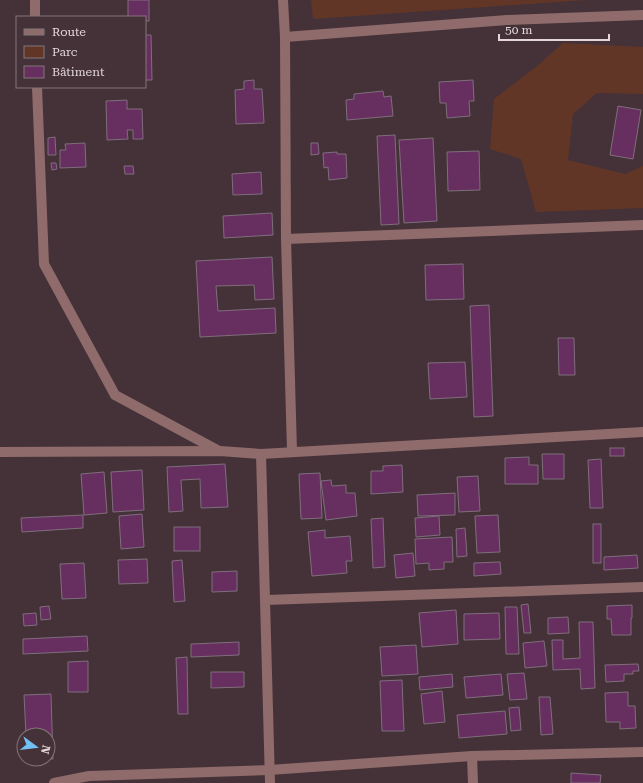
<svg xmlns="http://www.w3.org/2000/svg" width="643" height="783" font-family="'Roboto Serif',serif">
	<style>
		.green { fill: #623626 }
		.building { fill: #672f60; stroke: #7f6e7c }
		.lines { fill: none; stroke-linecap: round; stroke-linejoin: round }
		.minor { stroke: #8f6b6b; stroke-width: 10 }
	</style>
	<rect width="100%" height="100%" fill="#443238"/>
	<g class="green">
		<polygon points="311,0 586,0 313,19"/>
		<polygon points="563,43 643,47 643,94 597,93 573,114 568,160 625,174 643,166 643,208 536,212 521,159 490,149 494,99 537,66"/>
	</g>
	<g class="building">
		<polygon points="128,0 149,0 149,21 145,21 145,17 128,17"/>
		<polygon points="145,35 151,35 152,80 145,80"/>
		<polygon points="254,80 254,89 262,89 264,123 236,124 235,90 244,89 244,81"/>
		<polygon points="473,80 474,101 469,101 470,116 447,118 446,103 440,103 439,82"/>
		<polygon points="383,91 384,97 391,96 393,116 347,120 346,100 354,99 354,94"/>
		<polygon points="127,100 127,109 142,109 143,139 133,139 133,130 127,130 128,139 107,140 106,101"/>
		<polygon points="618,106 641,110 633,159 610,155"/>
		<polygon points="395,135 399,224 381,225 377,136"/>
		<polygon points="55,137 56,155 48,155 48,138"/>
		<polygon points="433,138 437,221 404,223 399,140"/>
		<polygon points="85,143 86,167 60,168 60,150 66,150 65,144"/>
		<polygon points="311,143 318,143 319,154 311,155"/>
		<polygon points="479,151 480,190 448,191 447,152"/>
		<polygon points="337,152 337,154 346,154 347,178 329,180 328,167 324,168 323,153"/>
		<polygon points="51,163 56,163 57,169 52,170"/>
		<polygon points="124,166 133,166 134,174 125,174"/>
		<polygon points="261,172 262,194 233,195 232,174"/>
		<polygon points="272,213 273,235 224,238 223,216"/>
		<polygon points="272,257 274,299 255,300 254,285 216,286 218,311 275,308 276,333 200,337 196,261"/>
		<polygon points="463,264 464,299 426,300 425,265"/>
		<polygon points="489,305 493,416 474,417 470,306"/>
		<polygon points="558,338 574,338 575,375 559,375"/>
		<polygon points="465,362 467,397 430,399 428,363"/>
		<rect x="610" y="448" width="14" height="8"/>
		<polygon points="542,454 564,454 564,479 543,479"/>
		<polygon points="529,457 529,465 538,465 538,484 505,484 505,458"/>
		<polygon points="601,459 603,508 590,508 588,460"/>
		<polygon points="225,464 228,507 201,508 200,479 181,480 183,511 169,512 167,467"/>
		<polygon points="402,465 403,492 371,494 371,471 383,471 383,466"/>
		<polygon points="142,470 144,510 113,512 111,472"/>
		<polygon points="104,472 107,513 84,515 81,474"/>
		<polygon points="320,473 322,518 301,519 299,474"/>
		<polygon points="478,476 480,511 459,512 457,477"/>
		<polygon points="331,480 332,486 346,485 346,493 355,493 357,516 326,520 321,481"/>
		<polygon points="455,493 455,515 418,516 417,495"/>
		<polygon points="142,514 144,547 121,549 119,516"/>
		<polygon points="83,515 83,528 22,532 21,518"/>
		<polygon points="498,515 500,552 477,553 475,516"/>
		<polygon points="439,516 440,535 416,537 415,518"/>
		<polygon points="383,518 385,567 373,568 371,519"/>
		<rect x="593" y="524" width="8" height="39"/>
		<rect x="174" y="527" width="26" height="24"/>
		<polygon points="465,528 467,556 457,557 456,529"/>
		<polygon points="325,530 325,538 350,536 352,561 346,561 347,573 312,576 308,532"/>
		<polygon points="452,537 453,562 444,562 444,569 429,570 429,563 416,564 415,539"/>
		<polygon points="413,553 415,576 396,578 394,555"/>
		<polygon points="637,555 638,568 604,570 604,557"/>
		<polygon points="147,559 148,583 119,584 118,560"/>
		<polygon points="182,560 185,601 174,602 172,561"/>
		<polygon points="500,562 501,574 474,576 474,563"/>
		<polygon points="84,563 86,598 62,599 60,564"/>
		<polygon points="237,571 237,591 212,592 212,572"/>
		<polygon points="528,604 531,633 524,633 521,605"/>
		<polygon points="632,605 632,618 631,618 631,635 612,635 611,619 607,619 607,606"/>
		<polygon points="49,606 51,619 41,620 40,607"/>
		<polygon points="505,607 517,607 519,654 506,654"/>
		<polygon points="456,610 458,644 422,647 419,613"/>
		<polygon points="36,613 37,625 24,626 23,614"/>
		<polygon points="499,613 500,639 464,640 464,614"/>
		<polygon points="568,617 569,633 548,634 548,618"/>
		<polygon points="579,622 593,622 595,688 581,689 580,669 553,670 552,640 563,640 563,659 580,658"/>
		<polygon points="87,636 88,651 23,654 23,639"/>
		<polygon points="544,641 547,666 525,668 523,643"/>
		<polygon points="239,642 239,655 191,657 191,644"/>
		<polygon points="416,645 418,674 382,676 380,647"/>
		<polygon points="187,657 188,714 178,714 176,658"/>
		<polygon points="88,661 88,692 68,692 68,662"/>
		<polygon points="638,664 639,671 633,671 633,674 624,674 624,681 606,682 605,665"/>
		<polygon points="211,672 244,672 244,687 211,688"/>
		<polygon points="524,673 527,699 510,700 507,674"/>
		<polygon points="452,674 453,687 420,690 419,677"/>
		<polygon points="501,674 503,695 466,698 464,677"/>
		<polygon points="402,680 404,731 382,731 380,681"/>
		<polygon points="442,691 445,722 424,724 421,694"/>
		<polygon points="628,692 628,706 635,706 636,728 620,729 620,722 606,722 605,693"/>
		<polygon points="51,694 53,759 48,759 48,735 26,735 24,695"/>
		<polygon points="539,697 550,697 553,734 541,735"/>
		<polygon points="519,707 521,730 511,731 509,708"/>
		<polygon points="505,711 507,734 459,738 457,715"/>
		<polygon points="571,773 601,775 600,783 571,783"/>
	</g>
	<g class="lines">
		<g class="minor">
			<polyline points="35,0 35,17"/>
			<polyline points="283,0 285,37 286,239 292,451"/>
			<polyline points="285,37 507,20 643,15"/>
			<polyline points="37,87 44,264 115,395 219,451"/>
			<polyline points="286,239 643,225"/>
			<polyline points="0,452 220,451 261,454 643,432"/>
			<polyline points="261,454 270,783"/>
			<polyline points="266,600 643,587"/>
			<polyline points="472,756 473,783"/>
			<polyline points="54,783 89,776 269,770 472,756 643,752"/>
		</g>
	</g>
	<rect x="16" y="16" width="130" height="72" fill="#443238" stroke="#847479"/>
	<rect x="24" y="29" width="20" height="6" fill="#8f6b6b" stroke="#847479"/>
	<text x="52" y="36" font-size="12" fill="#e3d7db">Route</text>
	<rect x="24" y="46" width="20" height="12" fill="#623626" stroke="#847479"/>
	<text x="52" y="56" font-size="12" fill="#e3d7db">Parc</text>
	<rect x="24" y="66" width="20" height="12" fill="#672f60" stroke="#847479"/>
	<text x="52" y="76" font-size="12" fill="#e3d7db">Bâtiment</text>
	<g transform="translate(36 747) rotate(105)"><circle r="19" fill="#443238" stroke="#847479"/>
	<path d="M0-3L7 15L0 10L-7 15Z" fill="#72c1f5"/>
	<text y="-6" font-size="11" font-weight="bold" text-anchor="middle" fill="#e3d7db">N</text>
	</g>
	<path d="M499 34v6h110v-6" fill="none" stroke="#e3d7db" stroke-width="2"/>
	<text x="505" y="34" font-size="12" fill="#e3d7db" stroke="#443238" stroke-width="3" paint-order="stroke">50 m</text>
</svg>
